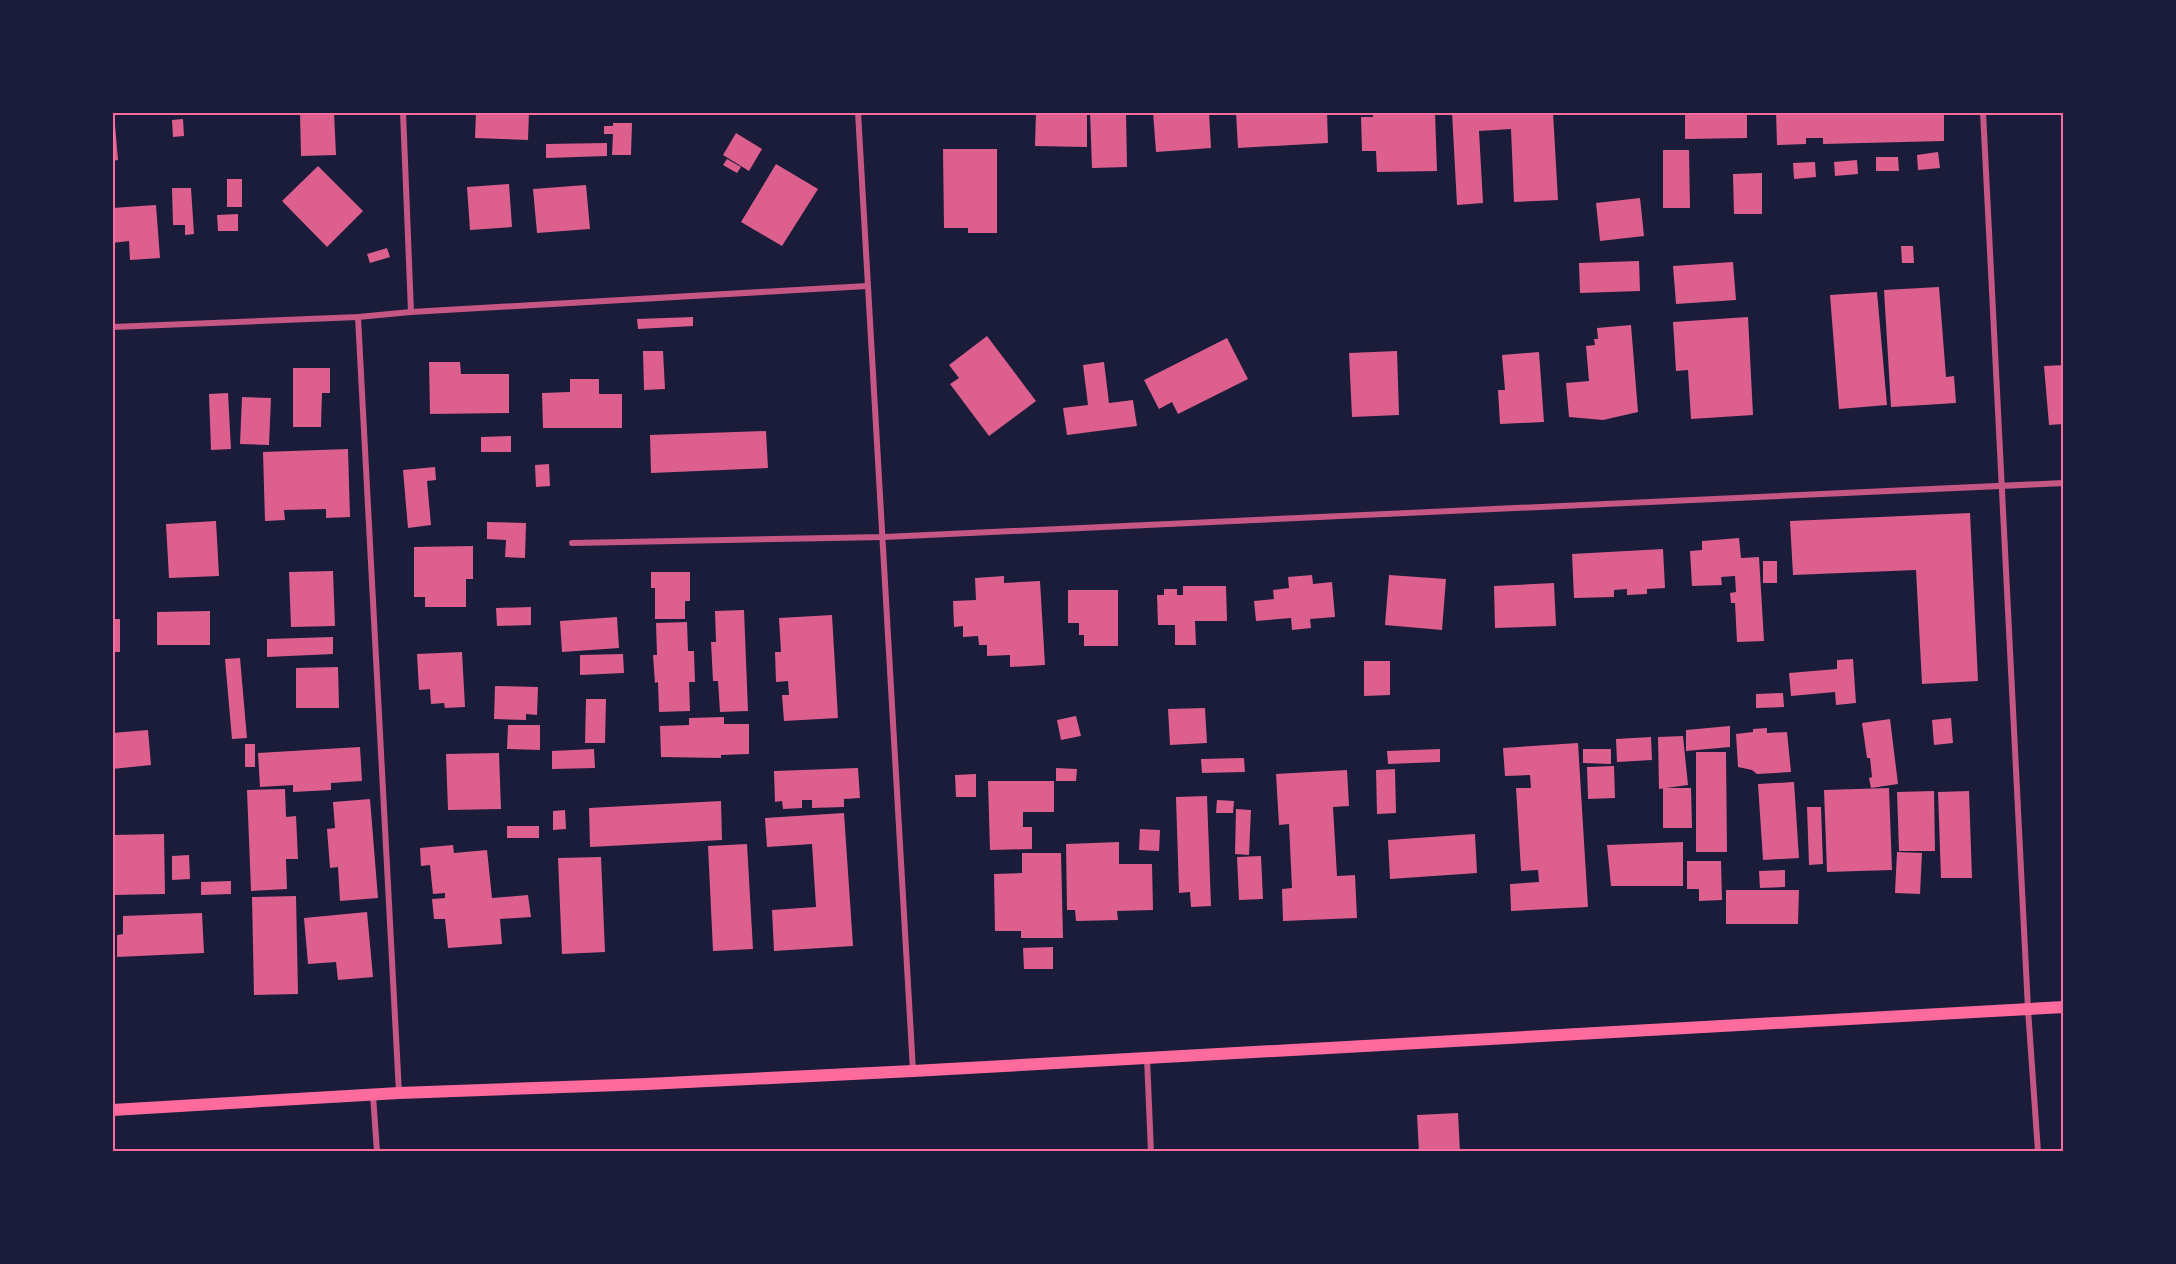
<svg xmlns="http://www.w3.org/2000/svg" width="2176" height="1264" font-family="'Sofia Sans Condensed',sans-serif">
	<style>
		.building { fill: #dd5f8e }
		.lines { fill: none; stroke-linecap: round; stroke-linejoin: round }
		.minor { stroke: #c65784; stroke-width: 6 }
		.secondary { stroke: #ff6b9d; stroke-width: 12 }
		.neatline { fill: none; stroke: #ff6b9d; stroke-width: 2 }
	</style>
	<rect width="100%" height="100%" fill="#1b1b3a"/>
	<g class="building">
		<polygon points="112,112 114,112 118,160 112,161"/>
		<polygon points="300,112 334,112 336,155 301,156"/>
		<polygon points="476,112 529,112 528,140 475,138"/>
		<polygon points="1036,112 1087,112 1087,147 1035,146"/>
		<polygon points="1090,112 1126,112 1127,167 1092,168"/>
		<polygon points="1153,112 1209,112 1211,148 1156,152"/>
		<polygon points="1236,112 1327,112 1328,143 1238,148"/>
		<polygon points="1373,112 1435,112 1437,171 1377,172 1376,151 1362,151 1361,117 1373,117"/>
		<polygon points="1452,112 1553,112 1558,200 1514,202 1511,129 1479,131 1483,203 1457,205"/>
		<polygon points="1685,112 1747,112 1747,138 1685,139"/>
		<polygon points="1776,112 1944,112 1944,141 1823,144 1823,138 1806,138 1806,144 1777,145"/>
		<polygon points="183,119 184,136 173,137 172,120"/>
		<polygon points="613,123 632,123 631,155 612,155 613,134 604,134 604,126 613,126"/>
		<polygon points="736,133 762,149 749,171 723,155"/>
		<polygon points="607,143 607,156 546,158 546,144"/>
		<polygon points="943,149 997,149 997,233 968,233 968,228 944,228"/>
		<polygon points="1663,150 1689,150 1690,208 1663,208"/>
		<polygon points="1938,152 1940,168 1918,170 1917,155"/>
		<polygon points="1876,157 1898,157 1899,171 1876,171"/>
		<polygon points="727,159 741,167 737,173 723,165"/>
		<polygon points="1857,160 1858,174 1835,176 1834,162"/>
		<polygon points="1815,162 1816,177 1794,179 1793,163"/>
		<polygon points="776,164 818,189 782,246 741,222"/>
		<polygon points="318,166 363,211 327,247 282,201"/>
		<polygon points="1762,173 1762,214 1734,214 1733,174"/>
		<rect x="227" y="179" width="15" height="28"/>
		<polygon points="509,184 512,227 470,230 467,187"/>
		<polygon points="586,185 590,229 537,233 533,189"/>
		<polygon points="172,188 191,188 194,234 185,235 185,225 173,225"/>
		<polygon points="1640,198 1644,236 1600,241 1596,203"/>
		<polygon points="156,205 160,258 130,260 129,241 112,243 112,208"/>
		<polygon points="238,214 238,231 218,231 217,215"/>
		<polygon points="1901,246 1913,246 1914,263 1902,263"/>
		<polygon points="387,248 390,257 370,263 367,254"/>
		<polygon points="1639,261 1640,291 1580,293 1579,263"/>
		<polygon points="1733,262 1736,300 1676,304 1673,266"/>
		<polygon points="1939,287 1946,377 1954,376 1956,403 1891,407 1884,290"/>
		<polygon points="1877,292 1887,405 1839,409 1830,295"/>
		<polygon points="693,317 693,326 638,329 637,319"/>
		<polygon points="1748,317 1753,415 1691,419 1688,370 1676,371 1673,322"/>
		<polygon points="1631,325 1638,412 1603,420 1569,417 1566,383 1589,381 1586,346 1595,345 1594,339 1598,339 1597,328"/>
		<polygon points="987,336 1036,401 989,436 950,384 959,378 949,365"/>
		<polygon points="1227,338 1248,379 1178,414 1172,402 1159,409 1144,380"/>
		<polygon points="643,351 663,351 665,389 644,390"/>
		<polygon points="1397,351 1399,415 1352,417 1349,353"/>
		<polygon points="1539,352 1544,422 1500,424 1498,390 1505,390 1502,355"/>
		<polygon points="429,362 460,362 461,374 509,374 509,413 430,414"/>
		<polygon points="1104,362 1109,403 1133,400 1137,426 1067,435 1063,408 1088,405 1083,365"/>
		<polygon points="2064,365 2064,424 2049,425 2044,366"/>
		<polygon points="293,368 330,368 330,393 322,393 321,427 293,427"/>
		<polygon points="570,379 599,379 599,394 622,394 622,428 543,428 542,393 570,392"/>
		<polygon points="228,393 231,449 211,450 209,394"/>
		<polygon points="242,397 271,398 269,445 240,444"/>
		<polygon points="766,431 768,468 651,473 650,435"/>
		<polygon points="511,436 511,452 481,452 481,437"/>
		<polygon points="348,449 350,517 326,518 326,509 284,510 285,520 265,521 263,452"/>
		<polygon points="549,464 550,486 536,487 535,465"/>
		<polygon points="435,467 436,480 427,481 431,525 408,528 403,470"/>
		<polygon points="1970,513 1978,681 1922,684 1916,570 1793,575 1790,521"/>
		<polygon points="216,521 219,576 169,578 166,524"/>
		<polygon points="487,522 526,523 525,558 505,557 506,540 487,539"/>
		<polygon points="1739,538 1741,558 1759,557 1764,641 1737,642 1735,603 1731,603 1730,593 1736,592 1735,576 1721,577 1722,585 1692,586 1690,551 1702,550 1702,541"/>
		<polygon points="473,546 473,579 466,579 466,607 425,607 425,597 414,597 414,547"/>
		<polygon points="1663,549 1665,588 1647,589 1647,594 1627,595 1627,589 1614,590 1614,597 1574,598 1572,554"/>
		<rect x="1763" y="561" width="14" height="22"/>
		<polygon points="333,571 335,626 291,627 289,572"/>
		<polygon points="651,572 690,572 690,601 685,601 685,619 655,619 655,588 651,588"/>
		<polygon points="1312,575 1313,584 1332,582 1335,617 1310,619 1311,628 1292,630 1291,618 1256,621 1254,601 1274,599 1273,590 1289,588 1288,577"/>
		<polygon points="1389,575 1446,579 1442,630 1385,625"/>
		<polygon points="1004,576 1004,583 1040,581 1045,665 1010,667 1010,655 987,656 987,645 979,645 978,636 963,637 963,626 954,627 953,601 976,600 975,578"/>
		<polygon points="1554,583 1556,626 1495,628 1494,586"/>
		<polygon points="1183,586 1226,586 1227,621 1195,621 1196,645 1175,645 1175,625 1158,625 1157,595 1164,595 1164,589 1177,589 1177,595 1183,595"/>
		<polygon points="1068,590 1118,590 1118,646 1084,646 1084,635 1079,635 1079,623 1068,623"/>
		<polygon points="531,607 531,625 497,626 496,608"/>
		<polygon points="744,610 748,711 720,712 718,681 713,681 711,642 716,642 715,611"/>
		<polygon points="210,611 210,645 157,645 157,612"/>
		<polygon points="832,615 838,718 784,721 782,695 789,695 788,681 776,682 775,652 781,652 779,618"/>
		<polygon points="617,617 619,648 562,652 560,621"/>
		<rect x="112" y="619" width="8" height="33"/>
		<polygon points="687,622 688,651 694,651 695,682 689,682 690,711 659,712 658,682 655,683 653,655 657,655 656,623"/>
		<polygon points="333,637 333,654 267,657 267,639"/>
		<polygon points="462,652 465,707 445,708 444,703 431,704 430,689 419,690 417,654"/>
		<polygon points="623,654 624,673 580,675 580,655"/>
		<polygon points="240,658 247,738 232,739 225,659"/>
		<polygon points="1853,659 1856,703 1836,705 1835,692 1791,696 1789,673 1837,669 1837,660"/>
		<polygon points="1364,661 1390,661 1390,695 1364,696"/>
		<polygon points="338,667 339,708 296,708 296,668"/>
		<polygon points="495,686 538,687 537,715 526,714 526,720 494,719"/>
		<polygon points="1783,693 1784,707 1756,708 1756,694"/>
		<polygon points="586,699 606,699 605,743 585,743"/>
		<polygon points="1205,708 1207,743 1170,745 1168,709"/>
		<polygon points="1076,716 1081,736 1061,740 1057,720"/>
		<polygon points="724,717 724,724 749,724 749,754 721,755 721,758 661,757 660,726 689,725 689,718"/>
		<polygon points="1951,718 1953,743 1934,745 1932,720"/>
		<polygon points="1890,719 1898,784 1871,788 1869,778 1872,777 1870,758 1867,758 1862,723"/>
		<polygon points="508,725 540,725 540,750 507,749"/>
		<polygon points="1730,726 1730,747 1686,751 1686,730"/>
		<polygon points="1767,728 1767,733 1787,732 1791,772 1757,774 1752,770 1738,767 1736,734 1753,732 1753,729"/>
		<polygon points="148,730 151,765 112,769 112,733"/>
		<polygon points="1683,736 1688,785 1659,789 1658,737"/>
		<polygon points="1651,737 1652,760 1617,762 1616,739"/>
		<polygon points="1578,743 1588,907 1511,911 1510,884 1539,882 1538,870 1521,871 1516,788 1531,788 1530,775 1505,776 1503,748"/>
		<rect x="245" y="744" width="10" height="23"/>
		<polygon points="360,747 362,781 331,783 331,790 293,792 293,785 260,787 258,753"/>
		<polygon points="594,749 595,768 552,769 552,751"/>
		<polygon points="1440,749 1440,762 1388,764 1387,751"/>
		<polygon points="1583,749 1611,749 1611,764 1583,763"/>
		<polygon points="1696,752 1726,752 1727,852 1696,852"/>
		<polygon points="499,753 501,809 448,810 446,754"/>
		<polygon points="1244,758 1245,772 1202,773 1201,759"/>
		<polygon points="1614,766 1615,798 1588,799 1587,767"/>
		<polygon points="858,768 860,798 844,799 844,807 812,808 812,800 802,800 802,808 783,809 782,801 775,802 774,771"/>
		<polygon points="1056,768 1077,769 1076,781 1056,781"/>
		<polygon points="1395,769 1396,813 1377,814 1376,770"/>
		<polygon points="1347,770 1349,806 1333,807 1337,876 1355,875 1357,918 1283,921 1282,889 1292,888 1289,824 1279,825 1276,774"/>
		<polygon points="976,774 976,797 956,797 955,775"/>
		<polygon points="988,781 1054,781 1054,812 1023,812 1023,827 1032,827 1032,849 990,850"/>
		<polygon points="1794,782 1799,858 1763,860 1758,784"/>
		<polygon points="1663,788 1691,788 1692,828 1663,828"/>
		<polygon points="1889,788 1892,870 1827,872 1824,790"/>
		<polygon points="285,789 286,817 296,816 298,859 286,859 287,889 251,891 247,790"/>
		<polygon points="1934,791 1935,851 1899,851 1897,792"/>
		<polygon points="1969,791 1972,878 1941,878 1938,792"/>
		<polygon points="1207,796 1211,906 1191,907 1190,892 1179,893 1176,797"/>
		<polygon points="370,799 378,898 340,901 338,867 330,868 327,829 335,828 333,802"/>
		<polygon points="1217,800 1234,801 1233,813 1216,813"/>
		<polygon points="721,801 722,840 590,847 589,808"/>
		<polygon points="1807,807 1821,807 1823,864 1809,865"/>
		<polygon points="1236,809 1251,810 1249,855 1235,854"/>
		<polygon points="565,810 566,829 553,830 553,811"/>
		<polygon points="844,813 853,946 774,951 772,910 816,907 812,844 767,847 765,818"/>
		<rect x="507" y="826" width="32" height="12"/>
		<polygon points="1140,829 1160,830 1159,851 1139,850"/>
		<polygon points="164,834 165,894 112,895 112,835"/>
		<polygon points="1475,834 1477,873 1390,879 1388,840"/>
		<polygon points="1119,842 1119,864 1152,864 1153,910 1117,911 1118,920 1076,921 1075,910 1067,910 1066,844"/>
		<polygon points="1683,842 1683,886 1611,886 1607,845"/>
		<polygon points="747,844 753,949 713,951 708,846"/>
		<polygon points="453,845 454,853 487,850 492,898 528,895 531,917 500,919 502,944 448,948 445,919 434,919 432,899 445,898 445,893 433,894 430,865 421,866 420,848"/>
		<polygon points="1897,852 1922,853 1920,894 1895,893"/>
		<polygon points="1022,853 1061,853 1063,938 1021,938 1021,931 995,931 994,874 1022,873"/>
		<polygon points="189,855 190,879 172,880 172,856"/>
		<polygon points="1261,856 1263,899 1239,900 1237,857"/>
		<polygon points="601,857 605,952 562,954 558,858"/>
		<polygon points="1687,861 1721,861 1722,900 1699,901 1699,889 1687,889"/>
		<polygon points="1785,870 1785,887 1760,888 1759,871"/>
		<polygon points="231,881 231,894 201,895 201,882"/>
		<polygon points="1726,890 1799,890 1798,924 1726,924"/>
		<polygon points="296,896 298,994 254,995 252,897"/>
		<polygon points="367,912 373,977 338,980 336,962 308,964 304,918"/>
		<polygon points="202,913 204,953 117,957 117,935 123,934 123,916"/>
		<polygon points="1053,947 1053,969 1024,969 1023,948"/>
		<polygon points="1458,1113 1460,1152 1419,1152 1417,1115"/>
	</g>
	<g class="lines">
		<g class="minor">
			<polyline points="403,112 411,312"/>
			<polyline points="858,112 913,1071"/>
			<polyline points="1983,112 2028,1009 2038,1152"/>
			<polyline points="358,317 399,1093"/>
			<polyline points="112,327 358,317 411,312 867,286"/>
			<polyline points="572,543 884,537 2064,483"/>
			<polyline points="1147,1058 1151,1152"/>
			<polyline points="373,1095 377,1152"/>
		</g>
		<polyline class="secondary" points="112,1110 399,1093 647,1084 913,1071 2064,1007"/>
	</g>
	<rect width="2176" height="1264" fill="none" stroke="#1b1b3a" stroke-width="228"/>
	<rect x="114" y="114" width="1948" height="1036" class="neatline"/>
</svg>
